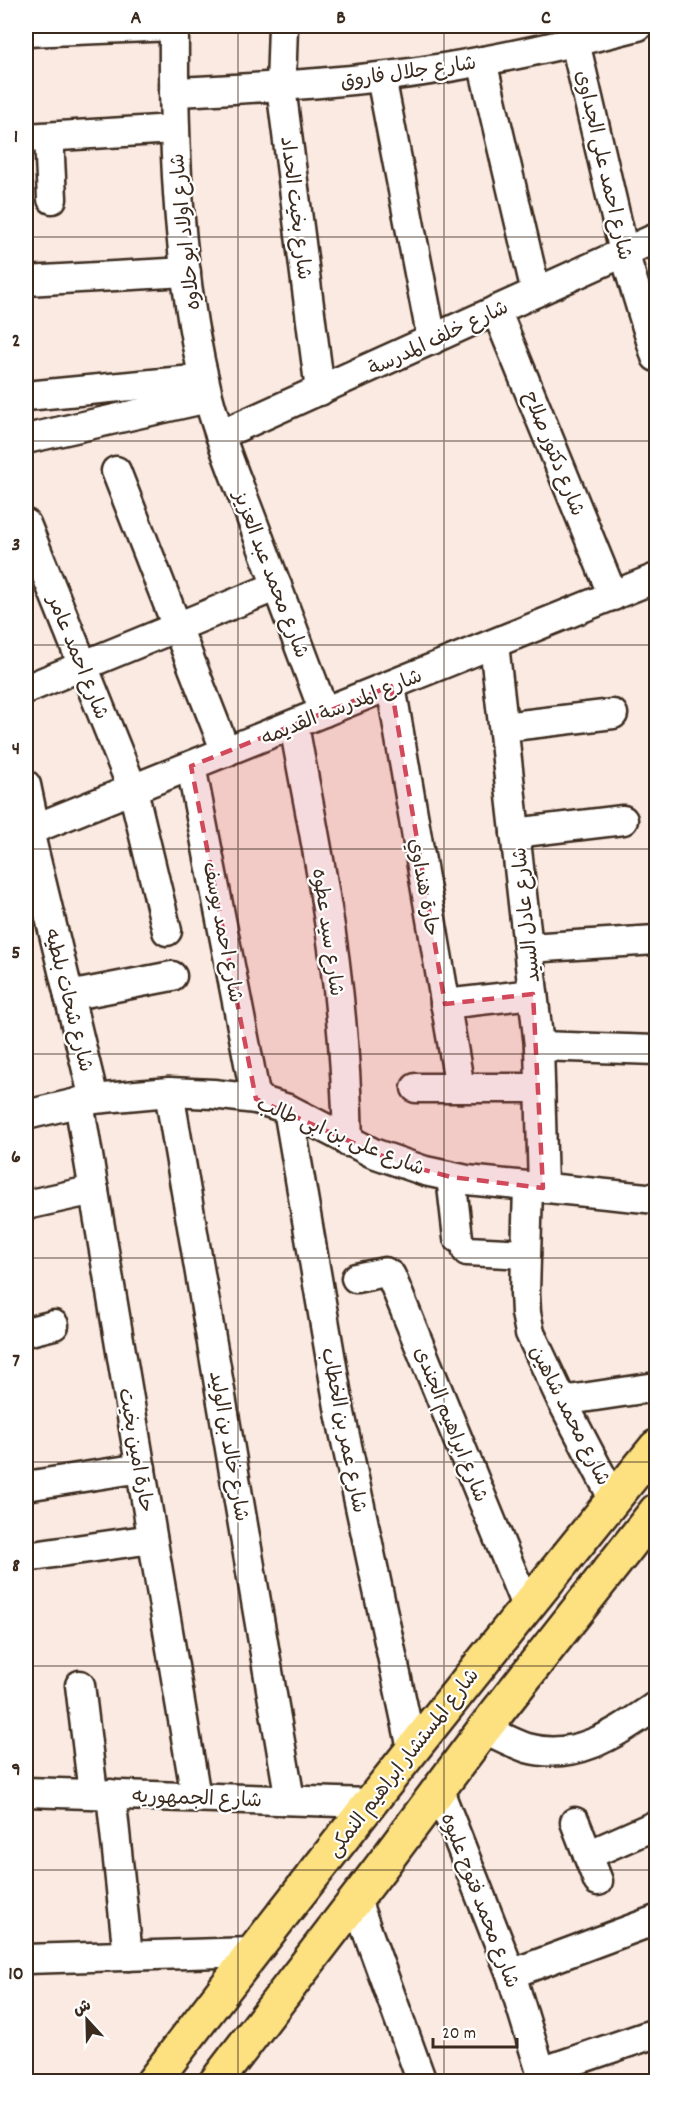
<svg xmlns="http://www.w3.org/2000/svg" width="682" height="2107" font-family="Dekko,'Playpen Sans Arabic',sans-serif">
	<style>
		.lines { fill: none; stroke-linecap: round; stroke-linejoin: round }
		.minor-casing { stroke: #3b2a1e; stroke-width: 33 }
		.major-casing { stroke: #3b2a1e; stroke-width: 38 }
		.minor { stroke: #fff; stroke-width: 28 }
		.major { stroke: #fde080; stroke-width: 33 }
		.marked { fill: #d1495b; fill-opacity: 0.2; stroke: #d1495b; stroke-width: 4.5; stroke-dasharray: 12 8; stroke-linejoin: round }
		.grid { fill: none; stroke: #3b2a1e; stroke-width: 1.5; stroke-opacity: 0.55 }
		.labels { text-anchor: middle; stroke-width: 4.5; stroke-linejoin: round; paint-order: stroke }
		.street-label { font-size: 20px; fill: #3b2a1e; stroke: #fff }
		.neatline { fill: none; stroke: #3b2a1e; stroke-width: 2 }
		.grid-label { font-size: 20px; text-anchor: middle; font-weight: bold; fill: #3b2a1e }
	</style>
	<rect width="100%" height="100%" fill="#faeae2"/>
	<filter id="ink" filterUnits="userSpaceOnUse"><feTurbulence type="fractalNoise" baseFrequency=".0167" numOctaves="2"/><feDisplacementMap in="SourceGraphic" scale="12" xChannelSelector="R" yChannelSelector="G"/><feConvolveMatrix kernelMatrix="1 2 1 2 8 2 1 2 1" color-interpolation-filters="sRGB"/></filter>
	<g filter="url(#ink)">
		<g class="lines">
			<defs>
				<g id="minor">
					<path d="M174,26C173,149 178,275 208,396C219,439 237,480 252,520C276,584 300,648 324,712"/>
					<polyline points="283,26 281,87 320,391"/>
					<polyline points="26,32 174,26"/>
					<polyline points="575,42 624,252 656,357"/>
					<polyline points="482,61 536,292"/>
					<polyline points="381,77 432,340"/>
					<path d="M174,92C242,89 310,85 379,77C466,67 553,48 638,26"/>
					<polyline points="49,137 52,199"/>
					<polyline points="26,138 174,129"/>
					<polyline points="26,281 186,272"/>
					<polyline points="496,310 613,596"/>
					<polyline points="26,396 204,379"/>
					<polyline points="220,435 656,238"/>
					<polyline points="26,439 208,398"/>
					<polyline points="116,471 226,752"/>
					<polyline points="26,524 133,790 167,931"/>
					<polyline points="494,644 539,1046 543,1188"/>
					<polyline points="391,686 460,1088"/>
					<polyline points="26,689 277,586"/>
					<path d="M294,725C304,782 316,838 325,896C339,977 346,1059 348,1142"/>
					<polyline points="504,727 613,714"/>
					<polyline points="191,766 256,1099"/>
					<polyline points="26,785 35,828"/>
					<polyline points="29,831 94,1099"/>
					<polyline points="26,832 656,578"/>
					<polyline points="515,833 623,820"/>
					<polyline points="528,948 656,940"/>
					<polyline points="69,996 172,976"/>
					<polyline points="445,1004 533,994"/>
					<polyline points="539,1046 656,1050"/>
					<polyline points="416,1088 540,1088"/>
					<polyline points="169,1092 290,1800"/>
					<polyline points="79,1102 196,1797"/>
					<polyline points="288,1109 340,1413 412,1749"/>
					<polyline points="26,1115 94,1099 169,1092 213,1094 256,1099 288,1109 373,1153 425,1171 467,1180 656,1199"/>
					<polyline points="451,1177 458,1238"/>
					<polyline points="528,1187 525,1293 526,1313 530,1333 562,1401 614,1500"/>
					<polyline points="26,1205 94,1190"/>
					<polyline points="467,1251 526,1254"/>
					<polyline points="356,1278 385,1272 391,1276 526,1606"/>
					<polyline points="26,1332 54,1325"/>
					<polyline points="562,1401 656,1387"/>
					<polyline points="26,1486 141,1468"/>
					<polyline points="26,1557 152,1539"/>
					<polyline points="80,1685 93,1793"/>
					<path d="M484,1729C498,1735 512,1743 527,1748C577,1762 617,1732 656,1706"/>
					<polyline points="438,1788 511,1974 544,2082"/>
					<polyline points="26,1792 369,1803"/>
					<polyline points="111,1794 128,1956"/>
					<polyline points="575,1822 598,1881"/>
					<polyline points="588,1855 656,1825"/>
					<polyline points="356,1900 422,2082"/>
					<polyline points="26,1959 252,1952"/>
					<polyline points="511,1974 656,1920"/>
					<polyline points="541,2072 656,2033"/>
				</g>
				<g id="major">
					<path d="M153,2082C317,1867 486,1656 656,1447"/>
					<polyline points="216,2082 381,1867 484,1729 656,1511"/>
				</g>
			</defs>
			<use href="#minor" class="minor-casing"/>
			<use href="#major" class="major-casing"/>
			<use href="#minor" class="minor"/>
			<use href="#major" class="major"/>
		</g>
	</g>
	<path class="marked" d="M391,686L445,1004L533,994L543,1188L451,1177L398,1163L256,1099L191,766Z"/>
	<path class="grid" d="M238,26V2082M444,26V2082M26,237H656M26,441H656M26,645H656M26,849H656M26,1054H656M26,1258H656M26,1462H656M26,1666H656M26,1870H656"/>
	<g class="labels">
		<g class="street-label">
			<text transform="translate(408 71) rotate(-8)" y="7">شارع جلال فاروق</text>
			<text transform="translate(605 165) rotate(77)" y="7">شارع احمد على الجداوى</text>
			<text transform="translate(297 208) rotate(83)" y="7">شارع بخيت الحداد</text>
			<text transform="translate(184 232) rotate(-96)" y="7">شارع اولاد ابو حلاوه</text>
			<text transform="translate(438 337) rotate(-25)" y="7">شارع خلف المدرسة</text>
			<text transform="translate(555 453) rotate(68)" y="7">شارع دكتور صلاح</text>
			<text transform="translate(272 574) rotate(69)" y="7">شارع محمد عبد العزيز</text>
			<text transform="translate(79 657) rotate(68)" y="7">شارع احمد عامر</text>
			<text transform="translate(341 706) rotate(-22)" y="7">شارع المدرسة القديمه</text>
			<text transform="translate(425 887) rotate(80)" y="7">حارة هنداوي</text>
			<text transform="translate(525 915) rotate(-96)" y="7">شارع عادل السيد</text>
			<text transform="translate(224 932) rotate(79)" y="7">شارع احمد يوسف</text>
			<text transform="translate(329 932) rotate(82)" y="7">شارع سيد عطوه</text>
			<text transform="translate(70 1000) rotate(76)" y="7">شارع شحات بلطيه</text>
			<text transform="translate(341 1135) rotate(22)" y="7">شارع على بن ابى طالب</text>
			<text transform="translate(571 1415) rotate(63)" y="7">شارع محمد شاهين</text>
			<text transform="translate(452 1424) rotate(68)" y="7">شارع ابراهيم الجندى</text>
			<text transform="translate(345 1430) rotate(79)" y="7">شارع عمر بن الخطاب</text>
			<text transform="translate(230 1446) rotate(80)" y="7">شارع خالد بن الوليد</text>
			<text transform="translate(137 1450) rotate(80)" y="7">حارة امين بخيت</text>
			<text transform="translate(402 1762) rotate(-52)" y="7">شارع المستشار ابراهيم النمكى</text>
			<text transform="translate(197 1797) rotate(2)" y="7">شارع الجمهوريه</text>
			<text transform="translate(481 1900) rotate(69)" y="7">شارع محمد فتوح عليوه</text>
		</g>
	</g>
	<rect width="682" height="2107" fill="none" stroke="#fff" stroke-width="66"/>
	<g transform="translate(87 2020) rotate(338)" stroke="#ffffff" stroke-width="4.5" paint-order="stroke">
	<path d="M0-4.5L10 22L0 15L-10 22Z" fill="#3b2a1e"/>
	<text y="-9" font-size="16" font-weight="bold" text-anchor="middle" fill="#3b2a1e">ش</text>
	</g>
	<path d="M433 2038v9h84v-9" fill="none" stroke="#3b2a1e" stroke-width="3"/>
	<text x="442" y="2038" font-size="18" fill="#3b2a1e" stroke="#ffffff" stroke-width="4.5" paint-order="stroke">20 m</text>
	<rect x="33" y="33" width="616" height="2041" class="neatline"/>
	<g class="grid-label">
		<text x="136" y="23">A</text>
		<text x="341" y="23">B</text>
		<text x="546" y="23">C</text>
		<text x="16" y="142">1</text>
		<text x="16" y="346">2</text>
		<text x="16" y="550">3</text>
		<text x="16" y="754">4</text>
		<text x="16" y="958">5</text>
		<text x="16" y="1162">6</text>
		<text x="16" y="1366">7</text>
		<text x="16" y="1571">8</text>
		<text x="16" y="1775">9</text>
		<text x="16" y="1979">10</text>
	</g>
</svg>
